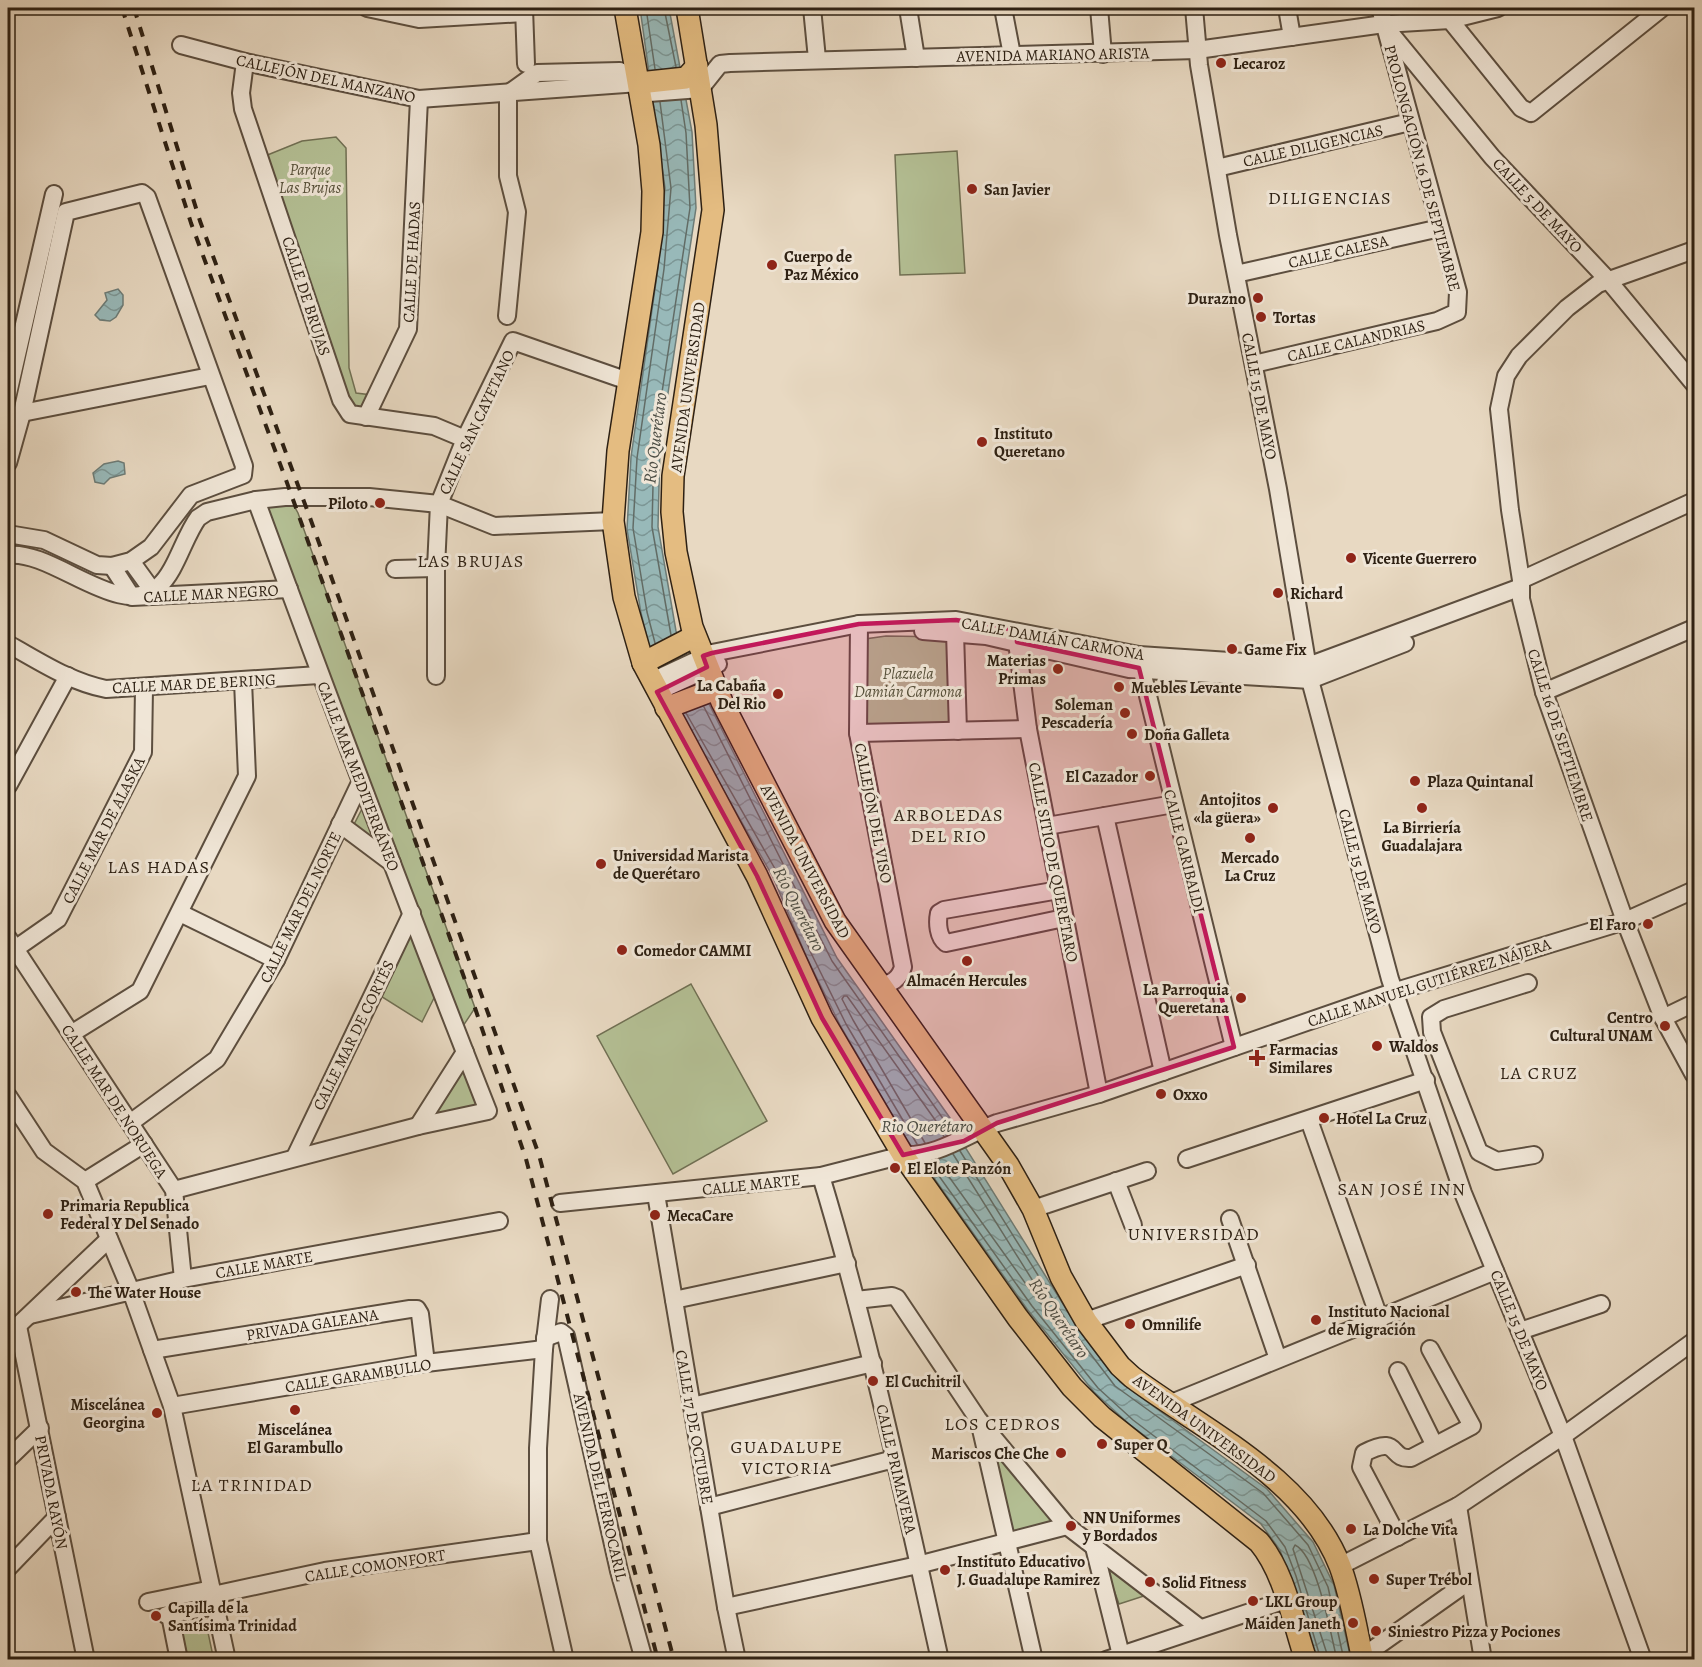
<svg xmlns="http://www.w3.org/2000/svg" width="1702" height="1667" font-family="Alegreya,serif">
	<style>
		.green { fill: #b4c095; stroke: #707054; stroke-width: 1.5 }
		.water { fill: url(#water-waves); stroke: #6d7c77; stroke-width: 1.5 }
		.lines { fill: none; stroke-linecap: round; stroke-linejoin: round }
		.shore { stroke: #626c66; stroke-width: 1.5 }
		.minor-casing { stroke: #5c4e3f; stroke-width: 20 }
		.major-casing { stroke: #2d2013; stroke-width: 24 }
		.minor { stroke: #f0e6d7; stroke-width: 16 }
		.major { stroke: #e4bc81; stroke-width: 21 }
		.rail { stroke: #2d2013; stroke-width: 4; stroke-dasharray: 10 10; stroke-linecap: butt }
		.marked { fill: #c2185b; fill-opacity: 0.2; stroke: #c2185b; stroke-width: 4.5; stroke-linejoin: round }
		.poi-dot { fill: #8f2418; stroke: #f0e6d7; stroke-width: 2 }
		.labels { text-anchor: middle; stroke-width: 6; stroke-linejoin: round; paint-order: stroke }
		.street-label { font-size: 16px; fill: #2d2013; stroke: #f0e6d7 }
		.poi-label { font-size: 16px; font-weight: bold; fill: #2d2013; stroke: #f0e6d7; text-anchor: start }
		.park-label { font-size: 16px; font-style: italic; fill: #56503a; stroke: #f0e6d7 }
		.neighbourhood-label { font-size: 18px; letter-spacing: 1.5px; fill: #2d2013; stroke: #f0e6d7 }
		.water-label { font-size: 18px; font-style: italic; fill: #4d4e45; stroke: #f0e6d7 }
	</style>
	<defs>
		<pattern id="water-waves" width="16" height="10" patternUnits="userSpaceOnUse" patternTransform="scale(1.5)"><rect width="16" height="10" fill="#98b9b9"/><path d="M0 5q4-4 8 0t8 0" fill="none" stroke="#7c9695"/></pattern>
	</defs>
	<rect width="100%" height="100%" fill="#e8d9c2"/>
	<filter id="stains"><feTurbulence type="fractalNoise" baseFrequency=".00333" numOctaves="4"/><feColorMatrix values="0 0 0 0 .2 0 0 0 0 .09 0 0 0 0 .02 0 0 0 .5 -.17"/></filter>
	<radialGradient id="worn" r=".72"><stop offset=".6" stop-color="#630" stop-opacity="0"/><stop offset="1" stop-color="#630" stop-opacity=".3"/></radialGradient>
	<g class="green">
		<polygon points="336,137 346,148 349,368 356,393 380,396 379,401 351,413 265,156 302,141"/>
		<polygon points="957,151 965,273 900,275 895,155"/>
		<polygon points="256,500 293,504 298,513 475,1008 457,1035 439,988 422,1022 379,995 416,923"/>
		<polygon points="886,636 950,637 952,726 864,728 865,639"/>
		<polygon points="365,803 392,869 346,840"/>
		<polygon points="691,984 767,1121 673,1174 597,1036"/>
		<polygon points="465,1052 487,1109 420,1123"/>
		<polygon points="982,1426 1059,1524 1012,1537"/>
		<polygon points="1102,1557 1147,1595 1119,1604"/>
		<polygon points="206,1623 213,1656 188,1659 181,1628"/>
	</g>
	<g class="water">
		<polygon points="640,8 669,8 692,132 696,208 660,446 658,527 676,631 707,700 837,958 950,1118 960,1139 1078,1328 1120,1382 1267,1489 1313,1542 1334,1585 1351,1659 1316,1659 1280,1550 1261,1524 1129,1424 1094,1392 1027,1309 907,1140 841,1027 806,956 773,877 680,714 650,649 641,613 627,529 631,457 658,268 665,188"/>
		<polygon points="118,289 123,295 123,305 116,317 110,321 100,320 95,315 107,300 105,293"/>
		<polygon points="118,461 124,463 125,474 110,478 104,484 95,482 93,473 104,464"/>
	</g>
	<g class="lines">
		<g class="shore">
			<polyline points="646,8 655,69"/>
			<polyline points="664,8 676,67"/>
			<polyline points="671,635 652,527 654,445 690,208 686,133 681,100"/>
			<polyline points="655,643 647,612 633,528 637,458 664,269 671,188 660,102"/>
			<polyline points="704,707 832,961 944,1120 950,1134"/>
			<polyline points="686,713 778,874 811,953 846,1024 917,1144"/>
			<polyline points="925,1143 853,1020 842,999 844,996 847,996 938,1124 944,1137"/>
			<polyline points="960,1151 1073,1331 1115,1386 1263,1493 1308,1545 1328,1587 1344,1660"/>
			<polyline points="937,1160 1038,1301 1047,1309 1048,1305 953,1154"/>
			<polyline points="929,1162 1032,1306 1098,1388 1133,1420 1266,1521 1285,1547 1296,1576 1321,1660"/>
			<path d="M1329,1660L1293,1549L1295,1545C1317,1555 1331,1635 1337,1660"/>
		</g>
		<defs>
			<g id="minor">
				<polyline points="367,8 419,19 524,13"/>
				<polyline points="524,8 526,64"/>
				<polyline points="812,8 817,59"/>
				<polyline points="908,8 916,58"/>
				<polyline points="1003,8 1012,55"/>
				<polyline points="1099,8 1103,54"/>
				<polyline points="1194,8 1199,65 1228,235 1278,489 1310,680 1390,979 1463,1193 1563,1436 1643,1660"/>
				<polyline points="1287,8 1292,37"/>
				<polyline points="1423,14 1450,8"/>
				<polyline points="1450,20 1521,108 1531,113 1662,8"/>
				<polyline points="1388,30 1492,157 1608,280 1694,384"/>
				<polyline points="181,45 245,62 419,99 639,83"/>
				<polyline points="245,62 241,93 243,109 341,400 350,414 434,426 465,439"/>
				<polyline points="509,93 537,73 620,71 643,86"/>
				<polyline points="649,93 700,89 720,64 730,63 1197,50 1384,24 1450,20 1498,8"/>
				<polyline points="1217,168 1410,122"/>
				<polyline points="1694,250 1598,284 1567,308 1519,356 1506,376 1499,409 1510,510 1521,580 1521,599 1544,692 1625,921 1663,1018 1694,1075"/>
				<polyline points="1236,274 1440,228"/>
				<polyline points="507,316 517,212 508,176 508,94"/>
				<polyline points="1254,364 1437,321 1457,312 1458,292 1380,8"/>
				<polyline points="8,394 54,194"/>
				<polyline points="22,413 210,376"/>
				<polyline points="366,417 408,329 419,99"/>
				<polyline points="8,463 22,413 66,212 142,193 147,197 244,466 243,475 191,495 151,547 131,561 112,566 97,565 44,540 8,534"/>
				<path d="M8,555C53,549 120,622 159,586C176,571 184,537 198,518L207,512L256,500L285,497H369L439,504L494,526L613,521"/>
				<polyline points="131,561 152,590"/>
				<polyline points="112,566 132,597 289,589"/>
				<polyline points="395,569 436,568"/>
				<polyline points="1521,580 1694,501"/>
				<path d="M859,624L858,733L903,967C899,980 892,983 880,986"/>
				<polyline points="923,631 986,636 1129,669 1310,680 1405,643"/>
				<polyline points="955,632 958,731"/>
				<polyline points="1016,634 1028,729 1099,1094"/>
				<path d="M8,644C39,661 70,682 106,689L319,675"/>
				<polyline points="1139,659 1234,1047"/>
				<polyline points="436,676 436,568 439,504 465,439 513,341 628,381"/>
				<polyline points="652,681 712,653 859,624 956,620 1139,655 1308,666 1521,587"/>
				<polyline points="657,692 718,664"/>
				<polyline points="1544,692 1694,628"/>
				<polyline points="858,733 1028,729"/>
				<polyline points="8,786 68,676"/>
				<polyline points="1105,816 1163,1072"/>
				<polyline points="340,824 392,863"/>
				<polyline points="1047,826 1174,804"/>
				<path d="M1059,890L944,910L939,913C937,923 938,937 946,943L1064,918"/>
				<polyline points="180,913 276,960"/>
				<polyline points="8,938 174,1190 183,1279"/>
				<polyline points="15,949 58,919 143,752 144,688"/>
				<polyline points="1528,983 1444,1009 1431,1017 1432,1032 1479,1152 1497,1161 1534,1155"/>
				<polyline points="1663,1018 1694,1003"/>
				<polyline points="71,1034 140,991 247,776 243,681"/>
				<polyline points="8,1096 44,1151 85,1181 131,1291 172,1406 227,1660"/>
				<polyline points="1309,1120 1380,1320"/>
				<polyline points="130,1123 217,1059 276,960 360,783"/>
				<polyline points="418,1126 465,1052"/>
				<polyline points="295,1157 412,913"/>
				<polyline points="1187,1159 1426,1080"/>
				<path d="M821,1176C869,1335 904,1498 940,1660"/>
				<polyline points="85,1181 144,1144"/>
				<polyline points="1116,1181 1133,1225"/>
				<path d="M174,1190L418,1126L488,1111C408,908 331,704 256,500"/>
				<polyline points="656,1194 726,1607 737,1660"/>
				<path d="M560,1203L821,1176L903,1155C938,1157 967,1134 997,1123L1099,1094L1393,992L1625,921L1694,890"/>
				<polyline points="1033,1209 1147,1171"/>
				<polyline points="1230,1219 1278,1359"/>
				<polyline points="550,1299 544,1349 538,1448 538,1541 565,1660"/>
				<polyline points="674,1300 847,1263"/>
				<polyline points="856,1300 892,1296 897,1298 978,1419 1067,1526 1200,1628"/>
				<polyline points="30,1315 183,1279 499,1221"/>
				<polyline points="1086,1321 1247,1265"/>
				<polyline points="18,1326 86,1660"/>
				<polyline points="1520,1331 1601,1304"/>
				<polyline points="8,1335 109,1239"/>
				<polyline points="545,1338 561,1332 566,1336 619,1571 644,1660"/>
				<polyline points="152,1350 410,1309 417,1309 420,1314 426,1363"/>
				<polyline points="1398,1371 1434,1444"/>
				<polyline points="1169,1404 1495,1271"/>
				<polyline points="172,1406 426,1363 544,1349"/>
				<polyline points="692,1406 873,1363"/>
				<polyline points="980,1425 1034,1660"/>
				<polyline points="8,1459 40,1428"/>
				<polyline points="1458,1506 1482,1654"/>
				<polyline points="709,1507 894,1459"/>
				<path d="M1398,1537L1361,1467L1364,1453C1401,1434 1388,1460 1411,1458L1472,1426L1430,1349"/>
				<polyline points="1094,1547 1121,1655"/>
				<polyline points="1340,1566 1458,1506 1563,1436 1694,1341"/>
				<polyline points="8,1568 57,1517"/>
				<polyline points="213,1595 325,1571 538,1541"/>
				<polyline points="148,1602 212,1589"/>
				<polyline points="726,1607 918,1565 1067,1526"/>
				<polyline points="166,1615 215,1606"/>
				<polyline points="171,1620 179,1660"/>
				<polyline points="1362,1657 1468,1582"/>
				<polyline points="1106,1660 1286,1600"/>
			</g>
			<g id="major">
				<path d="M625,8L649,145L653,191L652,232L618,451L613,521L624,597L643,663L757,876L822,1018L903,1155L1018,1318L1072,1387L1102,1417L1259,1542C1285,1573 1293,1622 1306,1660"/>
				<path d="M687,8L706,125L713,210L673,476L672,512L676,552L692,627L722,702L835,921L1008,1165L1033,1209L1061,1277L1086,1321L1120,1366L1132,1377C1203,1430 1306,1478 1340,1566C1351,1595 1356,1629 1363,1660"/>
				<polyline points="639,83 686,78 697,66"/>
				<polyline points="643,663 695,636"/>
				<polyline points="666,708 716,689"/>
			</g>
		</defs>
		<use href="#minor" class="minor-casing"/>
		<use href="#major" class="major-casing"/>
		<use href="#minor" class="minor"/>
		<use href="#major" class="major"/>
		<g class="rail">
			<polyline points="122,8 191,223 286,480 475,1008 526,1159 658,1660"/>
			<polyline points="134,8 200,221 309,515 539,1155 674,1660"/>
		</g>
	</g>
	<path class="marked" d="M956,620L1016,630L1017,642L1139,668L1234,1047L997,1123L964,1141L903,1155L822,1018L757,876L657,692L707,667L703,656L712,653L859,624Z"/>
	<g class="poi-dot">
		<circle cx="1221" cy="63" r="6"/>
		<circle cx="972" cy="189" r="6"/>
		<circle cx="772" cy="265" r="6"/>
		<circle cx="1258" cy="298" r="6"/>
		<circle cx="1261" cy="317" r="6"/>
		<circle cx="982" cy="442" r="6"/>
		<circle cx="380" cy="503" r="6"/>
		<circle cx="1351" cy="558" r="6"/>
		<circle cx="1278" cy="593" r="6"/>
		<circle cx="1232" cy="649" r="6"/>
		<circle cx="1058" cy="669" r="6"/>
		<circle cx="1119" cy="687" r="6"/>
		<circle cx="778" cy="694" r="6"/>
		<circle cx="1125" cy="713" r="6"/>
		<circle cx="1132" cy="734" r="6"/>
		<circle cx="1150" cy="776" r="6"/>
		<circle cx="1415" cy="781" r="6"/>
		<circle cx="1273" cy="808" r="6"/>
		<circle cx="1422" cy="808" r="6"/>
		<circle cx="1250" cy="838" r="6"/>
		<circle cx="601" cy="864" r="6"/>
		<circle cx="1648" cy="924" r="6"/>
		<circle cx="622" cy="950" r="6"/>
		<circle cx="967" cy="961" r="6"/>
		<circle cx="1241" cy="998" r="6"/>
		<circle cx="1665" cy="1026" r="6"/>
		<circle cx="1377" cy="1046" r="6"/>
		<path d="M1254 1049h6v6h6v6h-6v6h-6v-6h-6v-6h6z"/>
		<circle cx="1161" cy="1094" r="6"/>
		<circle cx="1324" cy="1118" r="6"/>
		<circle cx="895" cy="1168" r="6"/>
		<circle cx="48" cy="1214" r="6"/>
		<circle cx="655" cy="1215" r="6"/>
		<circle cx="76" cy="1292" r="6"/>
		<circle cx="1316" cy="1320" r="6"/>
		<circle cx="1130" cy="1324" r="6"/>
		<circle cx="873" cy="1381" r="6"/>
		<circle cx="295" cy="1410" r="6"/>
		<circle cx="157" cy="1413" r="6"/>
		<circle cx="1102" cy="1444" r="6"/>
		<circle cx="1061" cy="1453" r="6"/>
		<circle cx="1071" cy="1526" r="6"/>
		<circle cx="1351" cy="1529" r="6"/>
		<circle cx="945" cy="1570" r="6"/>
		<circle cx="1374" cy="1579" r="6"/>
		<circle cx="1150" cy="1582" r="6"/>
		<circle cx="1253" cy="1601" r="6"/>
		<circle cx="156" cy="1616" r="6"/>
		<circle cx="1353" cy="1623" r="6"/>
		<circle cx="1376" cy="1631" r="6"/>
	</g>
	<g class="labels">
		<g class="street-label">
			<text transform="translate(1053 54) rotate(-1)" y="6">AVENIDA MARIANO ARISTA</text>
			<text transform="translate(326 78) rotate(12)" y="6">CALLEJÓN DEL MANZANO</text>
			<text transform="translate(1313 145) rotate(-13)" y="6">CALLE DILIGENCIAS</text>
			<text transform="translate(1423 168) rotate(75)" y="6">PROLONGACIÓN 16 DE SEPTIEMBRE</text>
			<text transform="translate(1538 205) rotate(47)" y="6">CALLE 5 DE MAYO</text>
			<text transform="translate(1338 251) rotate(-13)" y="6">CALLE CALESA</text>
			<text transform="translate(411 262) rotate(-87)" y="6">CALLE DE HADAS</text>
			<text transform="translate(307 296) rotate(72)" y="6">CALLE DE BRUJAS</text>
			<text transform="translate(1356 340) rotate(-13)" y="6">CALLE CALANDRIAS</text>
			<text transform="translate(687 387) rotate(-82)" y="6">AVENIDA UNIVERSIDAD</text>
			<text transform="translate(1260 396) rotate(79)" y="6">CALLE 15 DE MAYO</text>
			<text transform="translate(476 422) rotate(-65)" y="6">CALLE SAN CAYETANO</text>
			<text transform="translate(211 593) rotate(-3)" y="6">CALLE MAR NEGRO</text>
			<text transform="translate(1053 638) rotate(10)" y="6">CALLE DAMIÁN CARMONA</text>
			<text transform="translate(194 683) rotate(-3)" y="6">CALLE MAR DE BERING</text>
			<text transform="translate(1561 735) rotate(72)" y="6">CALLE 16 DE SEPTIEMBRE</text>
			<text transform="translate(359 776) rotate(69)" y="6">CALLE MAR MEDITERRÁNEO</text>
			<text transform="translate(874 813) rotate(79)" y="6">CALLEJÓN DEL VISO</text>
			<text transform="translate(103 830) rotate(-63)" y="6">CALLE MAR DE ALASKA</text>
			<text transform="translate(1185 851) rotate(76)" y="6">CALLE GARIBALDI</text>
			<text transform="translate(806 861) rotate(62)" y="6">AVENIDA UNIVERSIDAD</text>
			<text transform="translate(1054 862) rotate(79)" y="6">CALLE SITIO DE QUERÉTARO</text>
			<text transform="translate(1361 871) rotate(75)" y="6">CALLE 15 DE MAYO</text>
			<text transform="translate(300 907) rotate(-64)" y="6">CALLE MAR DEL NORTE</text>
			<text transform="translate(1429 982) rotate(-18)" y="6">CALLE MANUEL GUTIÉRREZ NÁJERA</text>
			<text transform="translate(353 1035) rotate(-64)" y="6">CALLE MAR DE CORTÉS</text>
			<text transform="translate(115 1101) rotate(57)" y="6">CALLE MAR DE NORUEGA</text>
			<text transform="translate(751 1184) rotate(-6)" y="6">CALLE MARTE</text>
			<text transform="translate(264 1264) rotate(-10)" y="6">CALLE MARTE</text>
			<text transform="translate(312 1324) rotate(-9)" y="6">PRIVADA GALEANA</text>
			<text transform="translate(1520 1330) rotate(68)" y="6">CALLE 15 DE MAYO</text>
			<text transform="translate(358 1375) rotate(-9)" y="6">CALLE GARAMBULLO</text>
			<text transform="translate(695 1427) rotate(80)" y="6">CALLE 17 DE OCTUBRE</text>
			<text transform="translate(1205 1428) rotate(36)" y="6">AVENIDA UNIVERSIDAD</text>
			<text transform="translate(897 1469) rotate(77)" y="6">CALLE PRIMAVERA</text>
			<text transform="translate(601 1487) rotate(77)" y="6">AVENIDA DEL FERROCARIL</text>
			<text transform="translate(52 1492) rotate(79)" y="6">PRIVADA RAYÓN</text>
			<text transform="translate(375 1565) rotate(-9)" y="6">CALLE COMONFORT</text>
		</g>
		<g class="poi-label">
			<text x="1233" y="69">Lecaroz</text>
			<text x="984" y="195">San Javier</text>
			<text x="784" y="262">Cuerpo de<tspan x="784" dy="18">Paz México</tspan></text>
			<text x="1246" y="304" text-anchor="end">Durazno</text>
			<text x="1273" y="323">Tortas</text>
			<text x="994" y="439">Instituto<tspan x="994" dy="18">Queretano</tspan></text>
			<text x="368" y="509" text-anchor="end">Piloto</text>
			<text x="1363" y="564">Vicente Guerrero</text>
			<text x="1290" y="599">Richard</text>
			<text x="1244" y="655">Game Fix</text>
			<text x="1046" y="666" text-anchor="end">Materias<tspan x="1046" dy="18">Primas</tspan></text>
			<text x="766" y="691" text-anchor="end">La Cabaña<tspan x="766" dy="18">Del Rio</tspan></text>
			<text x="1131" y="693">Muebles Levante</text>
			<text x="1113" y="710" text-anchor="end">Soleman<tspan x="1113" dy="18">Pescadería</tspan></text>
			<text x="1144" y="740">Doña Galleta</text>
			<text x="1138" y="782" text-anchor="end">El Cazador</text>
			<text x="1427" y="787">Plaza Quintanal</text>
			<text x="1261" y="805" text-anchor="end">Antojitos<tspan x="1261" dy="18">«la güera»</tspan></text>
			<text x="1422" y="833" text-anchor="middle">La Birriería<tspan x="1422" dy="18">Guadalajara</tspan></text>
			<text x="613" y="861">Universidad Marista<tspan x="613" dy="18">de Querétaro</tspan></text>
			<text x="1250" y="863" text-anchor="middle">Mercado<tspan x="1250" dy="18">La Cruz</tspan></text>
			<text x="1636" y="930" text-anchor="end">El Faro</text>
			<text x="634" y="956">Comedor CAMMI</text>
			<text x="967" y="986" text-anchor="middle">Almacén Hercules</text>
			<text x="1229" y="995" text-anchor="end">La Parroquia<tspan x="1229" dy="18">Queretana</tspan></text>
			<text x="1653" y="1023" text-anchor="end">Centro<tspan x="1653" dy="18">Cultural UNAM</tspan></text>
			<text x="1389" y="1052">Waldos</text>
			<text x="1269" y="1055">Farmacias<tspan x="1269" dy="18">Similares</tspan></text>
			<text x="1173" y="1100">Oxxo</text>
			<text x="1336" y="1124">Hotel La Cruz</text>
			<text x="907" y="1174">El Elote Panzón</text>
			<text x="60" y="1211">Primaria Republica<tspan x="60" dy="18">Federal Y Del Senado</tspan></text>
			<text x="667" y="1221">MecaCare</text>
			<text x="88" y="1298">The Water House</text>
			<text x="1328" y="1317">Instituto Nacional<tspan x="1328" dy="18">de Migración</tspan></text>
			<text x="1142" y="1330">Omnilife</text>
			<text x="885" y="1387">El Cuchitril</text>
			<text x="145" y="1410" text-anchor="end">Miscelánea<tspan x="145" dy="18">Georgina</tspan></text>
			<text x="295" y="1435" text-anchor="middle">Miscelánea<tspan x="295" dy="18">El Garambullo</tspan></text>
			<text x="1114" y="1450">Super Q</text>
			<text x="1049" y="1459" text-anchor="end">Mariscos Che Che</text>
			<text x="1083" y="1523">NN Uniformes<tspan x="1083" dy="18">y Bordados</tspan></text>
			<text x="1363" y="1535">La Dolche Vita</text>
			<text x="957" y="1567">Instituto Educativo<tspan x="957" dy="18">J. Guadalupe Ramirez</tspan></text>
			<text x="1386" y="1585">Super Trébol</text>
			<text x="1162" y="1588">Solid Fitness</text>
			<text x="1265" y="1607">LKL Group</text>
			<text x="168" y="1613">Capilla de la<tspan x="168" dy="18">Santísima Trinidad</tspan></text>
			<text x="1341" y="1629" text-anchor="end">Maiden Janeth</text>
			<text x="1388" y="1637">Siniestro Pizza y Pociones</text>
		</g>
		<g class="park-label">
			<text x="310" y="175">Parque<tspan x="310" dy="18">Las Brujas</tspan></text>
			<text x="908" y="679">Plazuela<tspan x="908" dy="18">Damián Carmona</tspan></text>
		</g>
		<g class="neighbourhood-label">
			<text x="1330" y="204">DILIGENCIAS</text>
			<text x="471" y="567">LAS BRUJAS</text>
			<text x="949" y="821">ARBOLEDAS<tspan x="949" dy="21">DEL RIO</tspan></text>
			<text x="159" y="873">LAS HADAS</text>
			<text x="1539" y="1079">LA CRUZ</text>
			<text x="1402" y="1195">SAN JOSÉ INN</text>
			<text x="1194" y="1240">UNIVERSIDAD</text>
			<text x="1003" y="1430">LOS CEDROS</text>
			<text x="787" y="1453">GUADALUPE<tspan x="787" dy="21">VICTORIA</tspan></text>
			<text x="252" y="1491">LA TRINIDAD</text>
		</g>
		<g class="water-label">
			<text transform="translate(655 438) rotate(-83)" y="6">Río Querétaro</text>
			<text transform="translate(799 909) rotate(63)" y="6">Río Querétaro</text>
			<text x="927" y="1132">Rio Querétaro</text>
			<text transform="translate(1059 1318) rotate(56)" y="6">Río Querétaro</text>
		</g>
	</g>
	<rect width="1702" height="1667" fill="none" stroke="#e8d9c2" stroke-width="30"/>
	<rect x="9" y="9" width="1684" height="1649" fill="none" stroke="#2d2013" stroke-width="3"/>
	<rect x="15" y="15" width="1672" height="1637" fill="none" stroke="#2d2013" stroke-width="1.5"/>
	<rect width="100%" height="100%" filter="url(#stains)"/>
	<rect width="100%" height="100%" fill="url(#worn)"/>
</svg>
